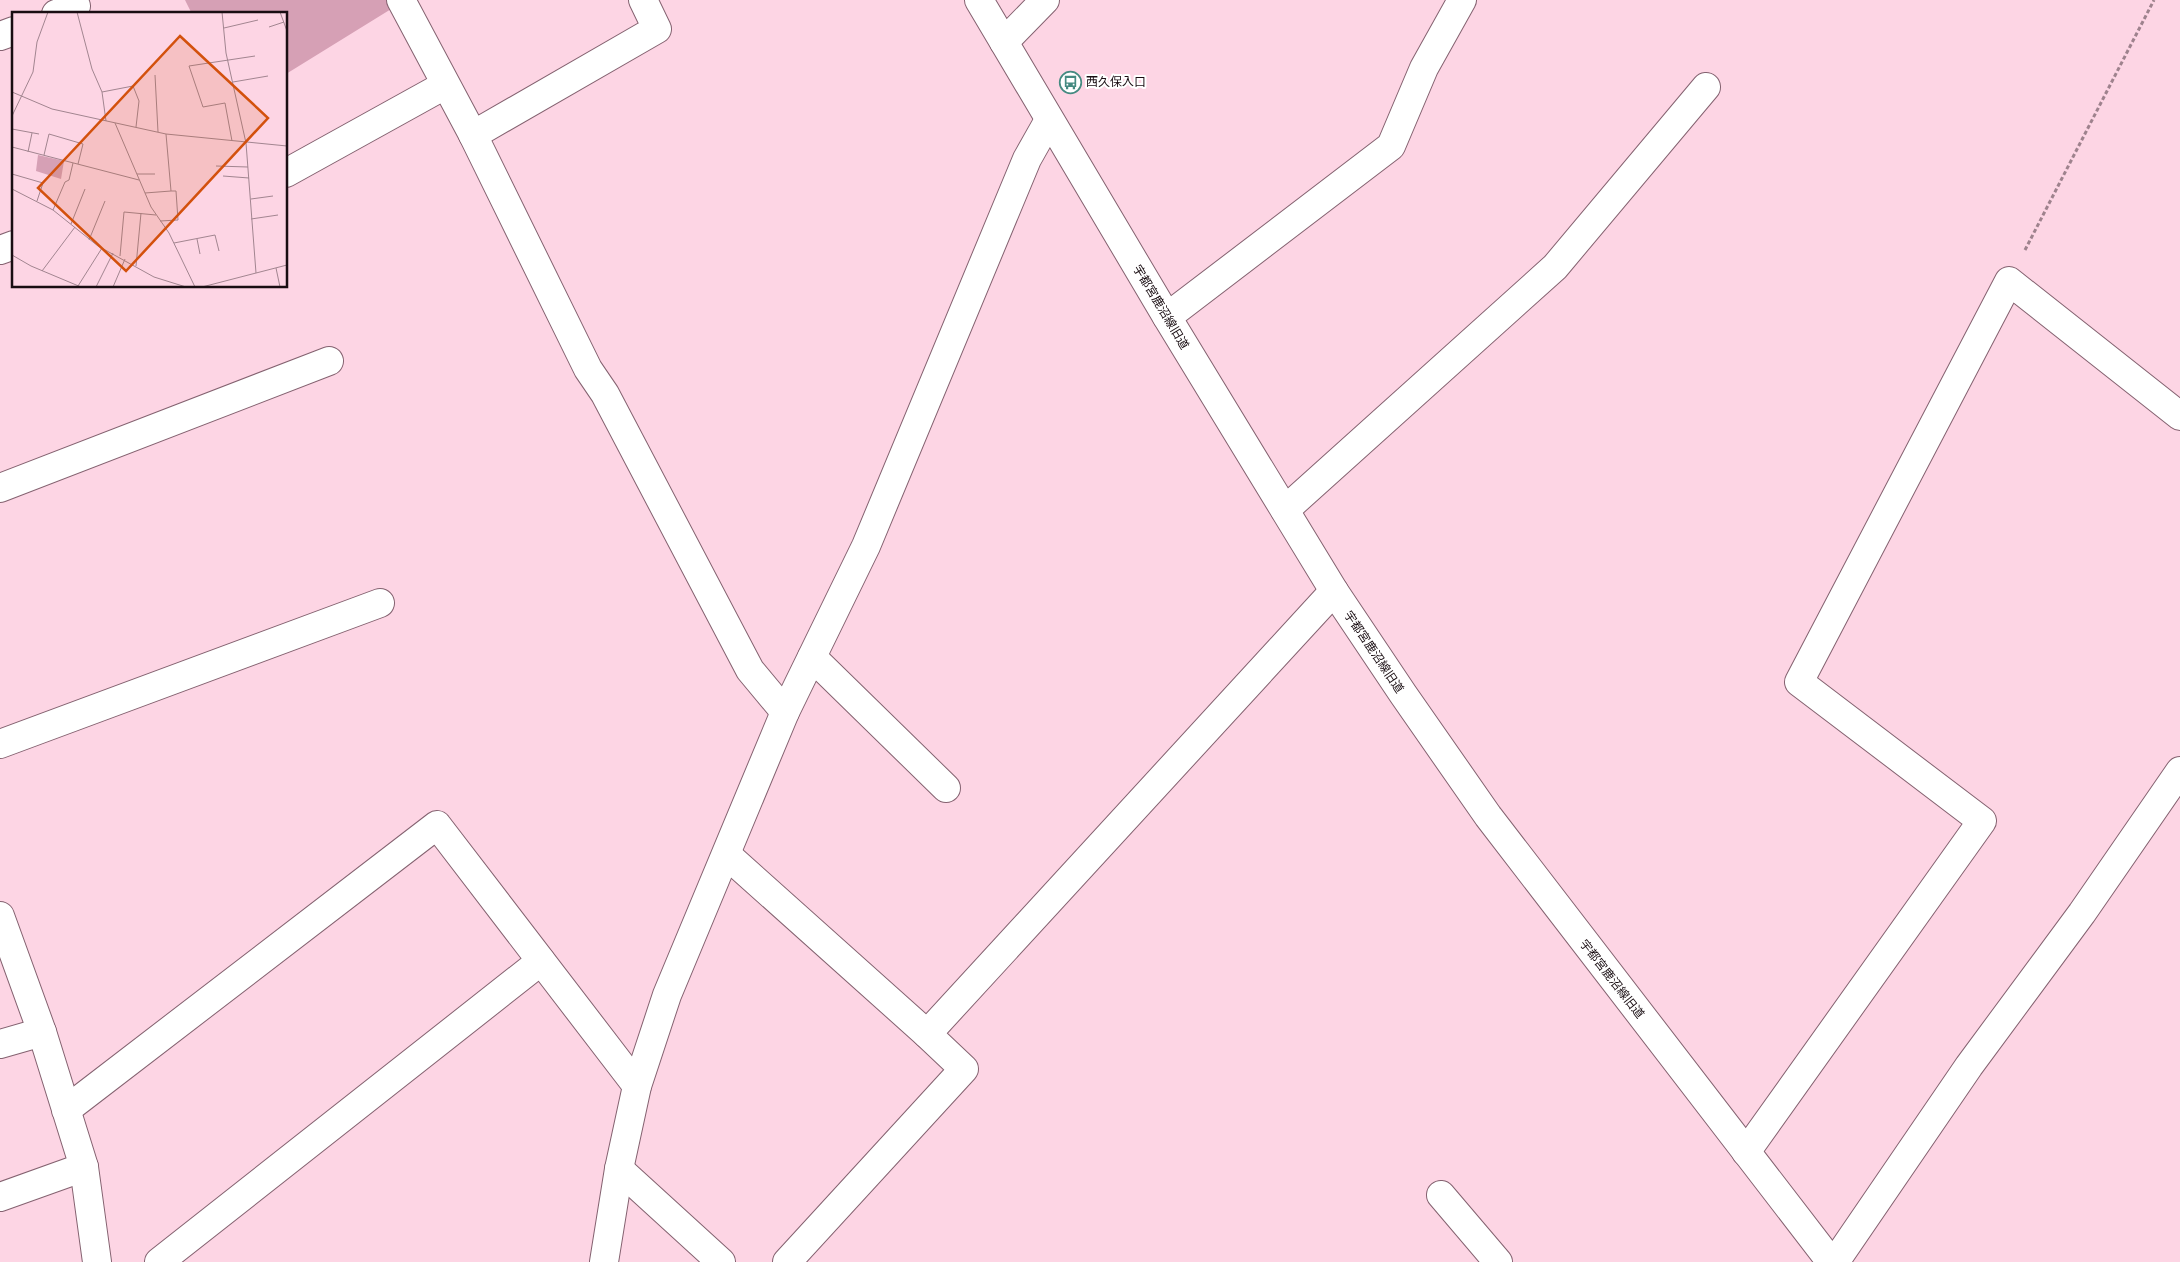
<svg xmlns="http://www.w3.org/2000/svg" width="2180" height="1262" font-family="Roboto,'Noto Sans JP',sans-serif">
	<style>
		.green { fill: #d6a0b5 }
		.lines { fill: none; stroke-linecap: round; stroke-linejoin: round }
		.minor-casing { stroke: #846270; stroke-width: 30 }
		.tertiary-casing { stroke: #846270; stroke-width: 30 }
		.path { stroke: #9e828d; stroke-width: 3; stroke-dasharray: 4 2.5; stroke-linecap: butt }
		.minor { stroke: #fff; stroke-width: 28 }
		.tertiary { stroke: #fff; stroke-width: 28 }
		.labels { text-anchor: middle; stroke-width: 4; stroke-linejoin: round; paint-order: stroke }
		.poi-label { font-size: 12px; fill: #190d12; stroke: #fff; text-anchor: start }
		.street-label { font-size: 12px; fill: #190d12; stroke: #fff }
		.inset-road { fill: none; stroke: #a28590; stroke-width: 1 }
		.view { fill: #d3510d; fill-opacity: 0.15; stroke: #d3510d; stroke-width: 2.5 }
		.inset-edge { fill: none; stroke: #190d12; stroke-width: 2.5 }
	</style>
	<rect width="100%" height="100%" fill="#fdd5e4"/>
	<polygon class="green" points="185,0 393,0 396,6 286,74 286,14 192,14"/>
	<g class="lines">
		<defs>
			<g id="minor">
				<polyline points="401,0 473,135 588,369 605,394 750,670 785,712"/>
				<polyline points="56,14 76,6 73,0"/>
				<polyline points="0,36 14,31"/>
				<polyline points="1004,42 1045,0"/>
				<polyline points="473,135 657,29 643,0"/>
				<polyline points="286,173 445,85"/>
				<polyline points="0,250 14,245"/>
				<polyline points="1167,317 1391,146 1424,68 1462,0"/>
				<polyline points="0,488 329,361"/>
				<polyline points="1285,510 1555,267 1706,87"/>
				<polyline points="812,657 946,788"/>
				<polyline points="0,744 380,603"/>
				<polyline points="727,855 927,1034 1334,591"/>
				<polyline points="0,916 42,1032 84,1167 97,1262"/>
				<polyline points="0,1044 42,1032"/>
				<polyline points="66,1110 437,825 637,1086"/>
				<polyline points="1746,1152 1982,821 1799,682 2009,281 2180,416"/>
				<polyline points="619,1169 721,1262"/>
				<polyline points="1441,1195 1498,1262"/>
				<polyline points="0,1197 84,1167"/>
				<polyline points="159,1262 541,961"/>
				<polyline points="604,1262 619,1169 637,1086 667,995 785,712 866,546 1027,159 1049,120"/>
				<polyline points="787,1262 964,1069 927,1034"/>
				<polyline points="1835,1262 1969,1066 2082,913 2180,771"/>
			</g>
			<polyline id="tertiary" points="979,0 1167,317 1334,591 1403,694 1488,816 1831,1262"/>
		</defs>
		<use href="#minor" class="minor-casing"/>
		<use href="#tertiary" class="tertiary-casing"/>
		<polyline class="path" points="2025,250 2154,0"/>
		<use href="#minor" class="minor"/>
		<use href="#tertiary" class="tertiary"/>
	</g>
	<defs>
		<symbol id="bus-ring" viewBox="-11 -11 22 22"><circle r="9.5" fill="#fff" stroke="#458a81" stroke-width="1.5"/><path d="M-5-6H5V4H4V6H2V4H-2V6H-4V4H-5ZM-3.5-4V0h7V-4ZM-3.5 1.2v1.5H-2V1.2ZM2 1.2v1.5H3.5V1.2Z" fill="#458a81"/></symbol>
	</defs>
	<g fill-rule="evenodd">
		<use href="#bus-ring" x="1058" y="70" width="25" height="25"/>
	</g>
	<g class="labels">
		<g class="poi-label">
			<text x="1086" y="86">西久保入口</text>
		</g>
		<g class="street-label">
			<text transform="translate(1161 307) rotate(59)" y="4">宇都宮鹿沼線旧道</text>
			<text transform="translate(1374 652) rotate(56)" y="4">宇都宮鹿沼線旧道</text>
			<text transform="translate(1612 979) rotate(52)" y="4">宇都宮鹿沼線旧道</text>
		</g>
	</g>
	<g transform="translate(12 12)">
		<rect width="275" height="275" fill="#fdd5e4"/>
		<path d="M26,143L52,149L49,167L24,159Z" fill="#d6a0b5"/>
		<path class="inset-road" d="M65,0L80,57L90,80L94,109M210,0L214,41L234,131L244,261M268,0L275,19M257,15L272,10M212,16L246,8M143,63L146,120M221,70L256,64M0,80L40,97L154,122L275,134M90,80L121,74L127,89L124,115M0,104L21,60L25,30L36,0M103,111L139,195L157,221L183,275M0,117L27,122M220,129L213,91L191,95L177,54L243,44M0,135L127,168M16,140L20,121M32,143L37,122L71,132L66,152M204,154L236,155M0,162L31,171L25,189M125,162H143M211,164L237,166M0,177L41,198L86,234L142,265L174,275M133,181L159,179L154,122M239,187L261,184M41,198L53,170L57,168L61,151M239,207L266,203M148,209L166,208L164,179H159M59,212L73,177M185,227L188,242M77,228L93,189M162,231L203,223L207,239M0,243L19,254L69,275M108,244L112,200L144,203M124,254L129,201M264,256L268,275M30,259L63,215M66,274L90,236M84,275L101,241M101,275L113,247M190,275L275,253"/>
		<path class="view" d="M168,24L256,106L114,259L26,176Z"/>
		<rect width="275" height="275" class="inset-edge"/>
	</g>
</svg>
